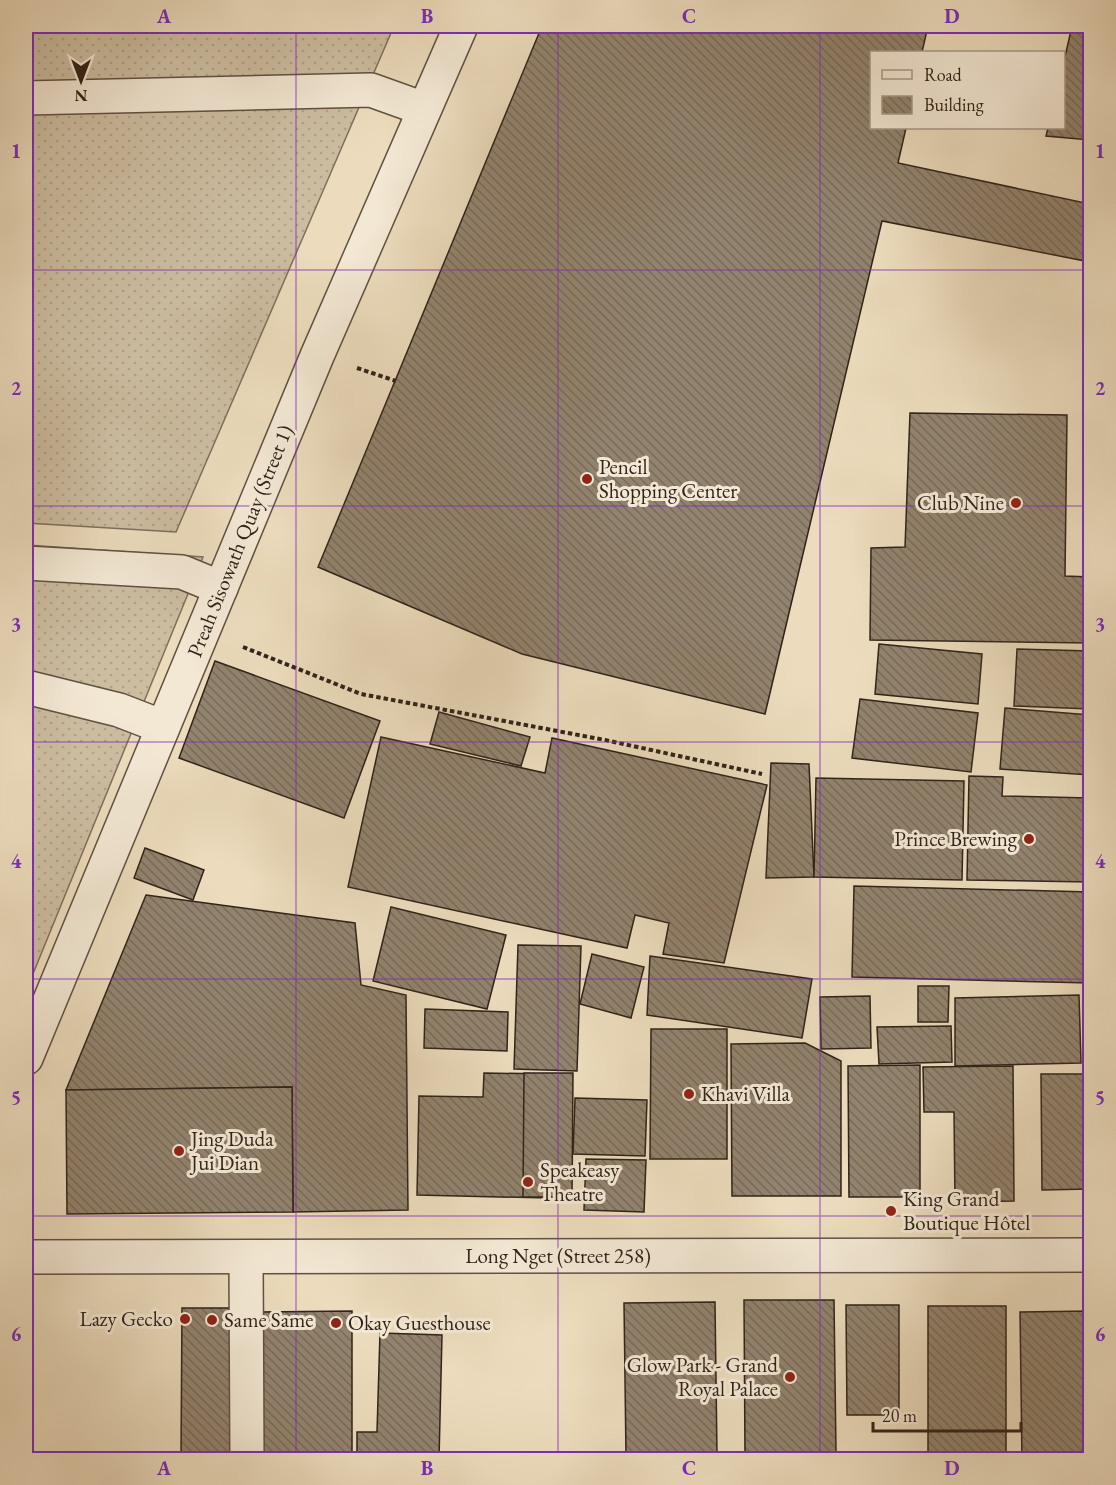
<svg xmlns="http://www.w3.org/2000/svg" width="1116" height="1485" font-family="'EB Garamond',serif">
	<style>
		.grass { fill: url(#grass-dots); stroke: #7e705d; stroke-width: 1.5 }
		.building { fill: url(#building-back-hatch); stroke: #312319; stroke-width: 1.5 }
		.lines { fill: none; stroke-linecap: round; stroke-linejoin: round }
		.minor-casing { stroke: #605142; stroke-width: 36 }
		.path { stroke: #312319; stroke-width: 4; stroke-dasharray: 4.5 3; stroke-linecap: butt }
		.minor { stroke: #f3e8d4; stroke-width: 33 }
		.grid { fill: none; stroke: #7b2cbf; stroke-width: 1.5; stroke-opacity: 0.55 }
		.poi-dot { fill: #8f2418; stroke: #f3e8d4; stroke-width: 2 }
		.labels { text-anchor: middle; stroke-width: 6; stroke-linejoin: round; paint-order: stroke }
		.poi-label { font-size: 21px; fill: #312319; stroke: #f3e8d4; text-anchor: start }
		.street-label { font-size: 21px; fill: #312319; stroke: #f3e8d4 }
		.neatline { fill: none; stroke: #7b2cbf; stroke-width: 2 }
		.grid-label { font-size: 20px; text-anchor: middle; font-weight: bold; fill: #7b2cbf }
	</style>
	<defs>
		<pattern id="grass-dots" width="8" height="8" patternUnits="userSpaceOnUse" patternTransform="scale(1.5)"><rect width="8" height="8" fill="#ccbda1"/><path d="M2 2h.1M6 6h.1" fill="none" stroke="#b0a28a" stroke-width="1.8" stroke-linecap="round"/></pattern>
		<pattern id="building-back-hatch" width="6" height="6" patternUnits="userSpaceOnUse" patternTransform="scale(1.5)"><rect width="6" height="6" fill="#92836e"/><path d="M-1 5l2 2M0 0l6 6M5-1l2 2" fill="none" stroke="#786b5a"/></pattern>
	</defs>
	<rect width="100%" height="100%" fill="#ecdcbd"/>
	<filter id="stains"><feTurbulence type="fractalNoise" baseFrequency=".00333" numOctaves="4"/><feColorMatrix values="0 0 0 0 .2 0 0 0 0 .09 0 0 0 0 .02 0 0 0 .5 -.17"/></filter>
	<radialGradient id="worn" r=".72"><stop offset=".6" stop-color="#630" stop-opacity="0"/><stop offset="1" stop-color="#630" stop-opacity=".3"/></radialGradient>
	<g class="grass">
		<polygon points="26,26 394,26 176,532 26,523"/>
		<polygon points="26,545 203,557 26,991"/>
	</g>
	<g class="building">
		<polygon points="542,26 928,26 922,52 872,52 872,128 906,128 898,163 1090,204 1090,262 882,221 765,714 522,654 318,567"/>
		<polygon points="1072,26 1090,26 1090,140 1046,136 1048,128 1064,128 1064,61"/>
		<polygon points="910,413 1067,415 1065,576 1090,577 1090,643 870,640 871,548 905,547"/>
		<polygon points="879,644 982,654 978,704 875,694"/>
		<polygon points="1017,649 1090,651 1090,709 1014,706"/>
		<polygon points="215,661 380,721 344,818 179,758"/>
		<polygon points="860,699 978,713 971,772 852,758"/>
		<polygon points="1005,708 1090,715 1090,775 1000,769"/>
		<polygon points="439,712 530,737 521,766 430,744"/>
		<polygon points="381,737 545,773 552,738 767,785 724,963 663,954 669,923 635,915 627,948 348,887"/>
		<polygon points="771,763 809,764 814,877 766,878"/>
		<polygon points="969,776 1003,777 1002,796 1090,798 1090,882 967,880"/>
		<polygon points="816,778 964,781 962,880 814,877"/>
		<polygon points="145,848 204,870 193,900 134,878"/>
		<polygon points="854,886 1090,892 1090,983 852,977"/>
		<polygon points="146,895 355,923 361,985 406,995 408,1210 293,1212 292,1087 66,1090"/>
		<polygon points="391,907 506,935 487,1009 373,981"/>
		<polygon points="518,945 581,946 577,1071 514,1069"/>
		<polygon points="592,954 644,967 631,1018 580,1004"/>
		<polygon points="650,956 812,979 802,1038 647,1015"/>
		<polygon points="918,986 949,986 948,1022 918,1022"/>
		<polygon points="1079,995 1081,1063 955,1066 955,998"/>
		<polygon points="870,996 871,1048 821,1049 820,997"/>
		<polygon points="425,1009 508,1012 507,1051 424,1048"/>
		<polygon points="951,1026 952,1062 879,1064 877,1027"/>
		<polygon points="651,1029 727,1029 727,1159 650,1159"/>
		<polygon points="805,1043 841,1061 841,1196 732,1196 731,1044"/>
		<polygon points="920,1065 920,1197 849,1197 848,1066"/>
		<polygon points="1013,1066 1014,1201 955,1202 954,1112 924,1112 923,1067"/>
		<polygon points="484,1073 550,1074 548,1198 417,1195 419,1096 483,1097"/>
		<polygon points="524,1073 573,1073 572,1197 523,1197"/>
		<polygon points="1041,1074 1090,1074 1090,1189 1042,1190"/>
		<polygon points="292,1087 293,1212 67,1214 66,1090"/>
		<polygon points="575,1098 647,1100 645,1156 573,1154"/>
		<polygon points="586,1159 646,1160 644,1212 584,1210"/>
		<polygon points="744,1300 834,1300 836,1453 745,1454"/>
		<polygon points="715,1302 717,1455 626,1456 624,1303"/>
		<polygon points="846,1305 899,1305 899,1415 847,1415"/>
		<rect x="928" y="1306" width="78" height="154"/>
		<polygon points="182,1308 234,1308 234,1456 181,1456"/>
		<polygon points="352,1311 352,1460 260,1460 259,1312"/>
		<polygon points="1090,1311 1090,1460 1022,1460 1020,1312"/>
		<polygon points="380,1333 442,1335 439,1460 357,1460 357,1432 377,1432"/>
	</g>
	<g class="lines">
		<defs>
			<g id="minor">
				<polyline points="26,98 371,90 424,109"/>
				<polyline points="26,563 182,572 221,588"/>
				<polyline points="26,687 119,710 163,727"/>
				<polyline points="26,1058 317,356 461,26"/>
				<polyline points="26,1257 1090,1255"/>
				<polyline points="246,1257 247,1460"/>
			</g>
		</defs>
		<use href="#minor" class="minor-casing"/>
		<g class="path">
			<polyline points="357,368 396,381"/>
			<polyline points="243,647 361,694 605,740 762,774"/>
		</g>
		<use href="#minor" class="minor"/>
	</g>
	<path class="grid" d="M296,26V1460M558,26V1460M820,26V1460M26,270H1090M26,506H1090M26,742H1090M26,979H1090M26,1216H1090"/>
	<g class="poi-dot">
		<circle cx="587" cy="479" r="6"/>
		<circle cx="1016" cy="503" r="6"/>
		<circle cx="1029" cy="839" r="6"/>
		<circle cx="689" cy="1094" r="6"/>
		<circle cx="179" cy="1151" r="6"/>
		<circle cx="528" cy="1182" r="6"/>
		<circle cx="891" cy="1211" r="6"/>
		<circle cx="185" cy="1319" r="6"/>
		<circle cx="212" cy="1320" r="6"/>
		<circle cx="336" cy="1323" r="6"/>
		<circle cx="790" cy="1377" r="6"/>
	</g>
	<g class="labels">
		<g class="poi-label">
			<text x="599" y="474">Pencil<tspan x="599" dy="24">Shopping Center</tspan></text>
			<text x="1004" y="510" text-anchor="end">Club Nine</text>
			<text x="1017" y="846" text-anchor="end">Prince Brewing</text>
			<text x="701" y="1101">Khavi Villa</text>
			<text x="191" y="1146">Jing Duda<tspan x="191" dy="24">Jui Dian</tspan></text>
			<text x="540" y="1177">Speakeasy<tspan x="540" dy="24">Theatre</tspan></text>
			<text x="903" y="1206">King Grand<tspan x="903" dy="24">Boutique Hôtel</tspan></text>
			<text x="173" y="1326" text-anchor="end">Lazy Gecko</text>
			<text x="224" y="1327">Same Same</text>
			<text x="348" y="1330">Okay Guesthouse</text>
			<text x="778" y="1372" text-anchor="end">Glow Park - Grand<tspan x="778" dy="24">Royal Palace</tspan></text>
		</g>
		<g class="street-label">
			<text transform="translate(240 541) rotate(-68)" y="7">Preah Sisowath Quay (Street 1)</text>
			<text x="558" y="1263">Long Nget (Street 258)</text>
		</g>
	</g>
	<rect width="1116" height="1485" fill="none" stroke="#ecdcbd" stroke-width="66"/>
	<rect x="870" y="51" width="195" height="78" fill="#f3e8d4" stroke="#a59989" stroke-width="1.5"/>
	<rect x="882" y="70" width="30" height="9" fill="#f3e8d4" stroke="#a59989" stroke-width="1.5"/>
	<text x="924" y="81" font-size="18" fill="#312319">Road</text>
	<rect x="882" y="96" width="30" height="18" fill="url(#building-back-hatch)" stroke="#a59989" stroke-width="1.5"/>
	<text x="924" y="111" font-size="18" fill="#312319">Building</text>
	<g transform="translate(81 81) rotate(180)" stroke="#f3e8d4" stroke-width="4.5" paint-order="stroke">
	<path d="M0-4.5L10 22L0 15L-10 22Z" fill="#312319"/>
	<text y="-9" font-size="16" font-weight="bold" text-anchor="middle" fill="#312319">N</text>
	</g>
	<path d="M873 1422v9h148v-9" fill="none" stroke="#312319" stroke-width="3"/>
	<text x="882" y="1422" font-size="18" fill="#312319" stroke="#f3e8d4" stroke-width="4.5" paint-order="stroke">20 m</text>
	<rect x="33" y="33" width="1050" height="1419" class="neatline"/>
	<g class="grid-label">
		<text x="164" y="23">A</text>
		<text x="427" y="23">B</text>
		<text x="689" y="23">C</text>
		<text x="952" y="23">D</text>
		<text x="16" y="158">1</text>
		<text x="1100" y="158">1</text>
		<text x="16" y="395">2</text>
		<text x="1100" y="395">2</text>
		<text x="16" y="631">3</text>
		<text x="1100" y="631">3</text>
		<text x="16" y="868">4</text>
		<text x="1100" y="868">4</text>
		<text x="16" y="1104">5</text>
		<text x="1100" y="1104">5</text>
		<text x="16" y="1341">6</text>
		<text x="1100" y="1341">6</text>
		<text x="164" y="1475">A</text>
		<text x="427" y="1475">B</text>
		<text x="689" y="1475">C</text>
		<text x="952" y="1475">D</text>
	</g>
	<rect width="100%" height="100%" filter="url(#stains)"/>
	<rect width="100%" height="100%" fill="url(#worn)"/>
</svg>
